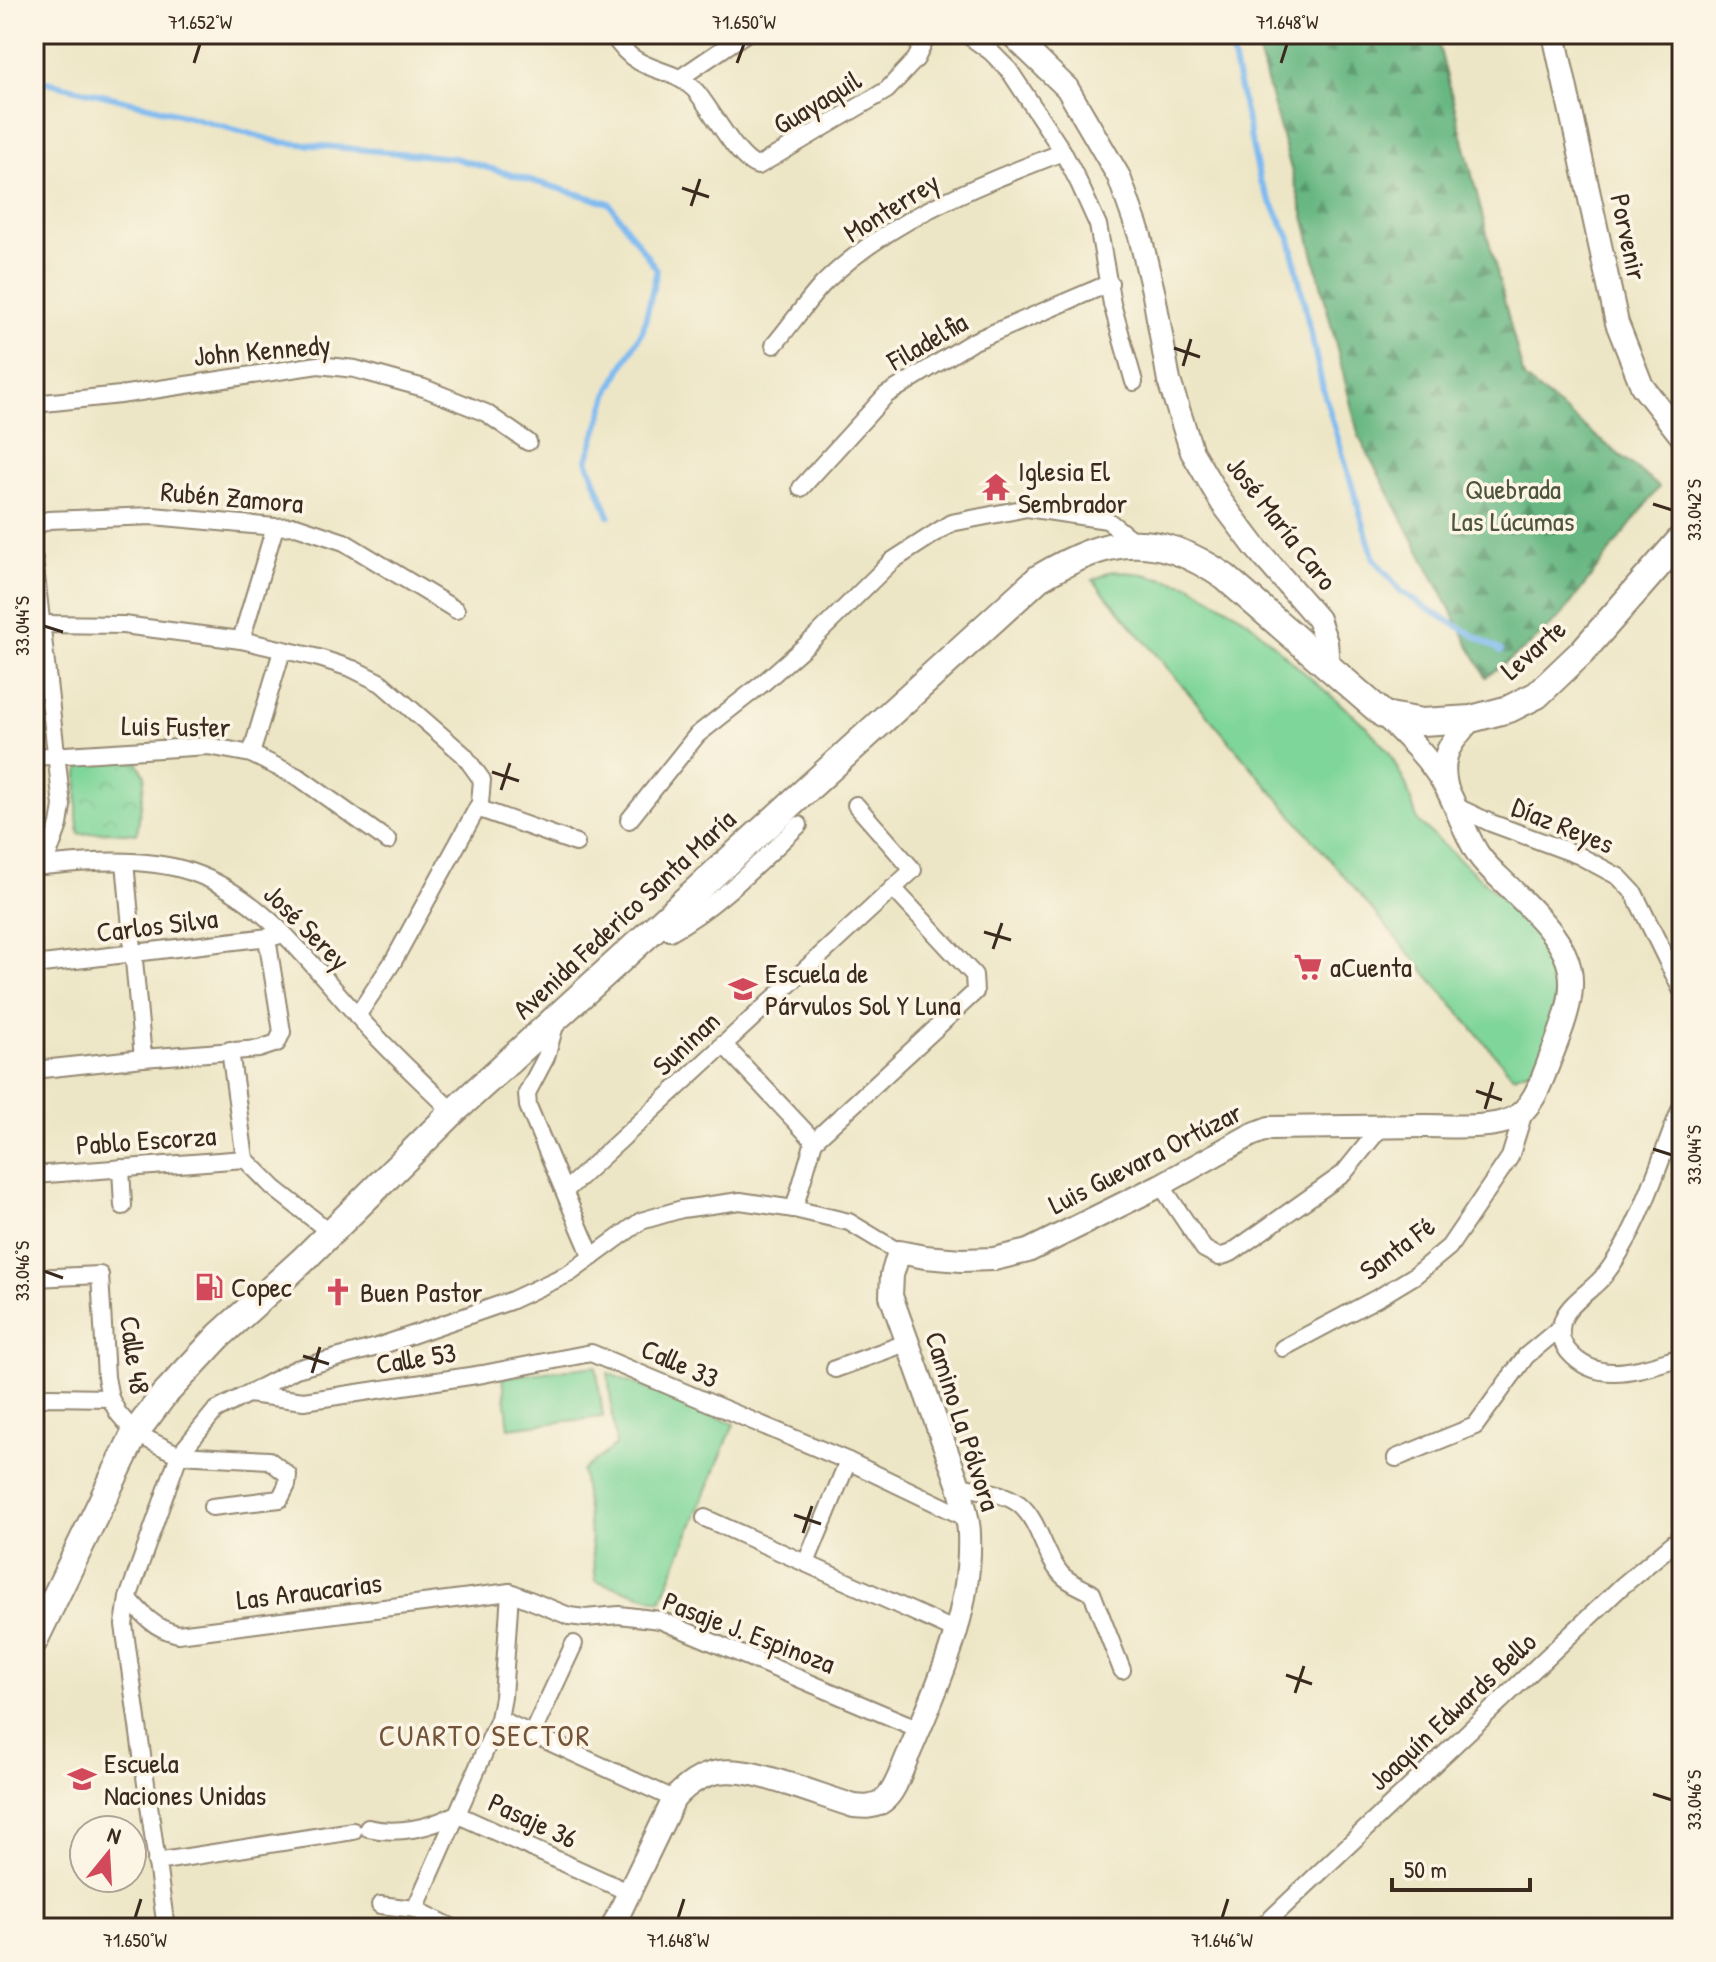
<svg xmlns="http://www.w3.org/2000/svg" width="1716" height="1962" font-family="'Patrick Hand',sans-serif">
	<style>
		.green { fill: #7fd69a; stroke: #5d805c; stroke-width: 2 }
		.forest { fill: url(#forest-firs); stroke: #517050; stroke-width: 2 }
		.park { fill: url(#park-crowns); stroke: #5d805c; stroke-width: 2 }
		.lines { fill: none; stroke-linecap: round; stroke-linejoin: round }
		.stream { stroke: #7ebaf0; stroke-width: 6 }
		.minor-casing { stroke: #948872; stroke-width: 20 }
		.tertiary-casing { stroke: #948872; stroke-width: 26 }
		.primary-casing { stroke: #948872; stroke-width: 30 }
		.minor { stroke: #fff; stroke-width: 16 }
		.tertiary { stroke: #fff; stroke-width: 22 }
		.primary { stroke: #fff; stroke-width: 26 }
		.ticks { fill: none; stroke: #3b2a1e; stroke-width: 3 }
		.labels { text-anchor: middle; stroke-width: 7; stroke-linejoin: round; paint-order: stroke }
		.street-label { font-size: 28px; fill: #3b2a1e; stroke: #fcf5e5 }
		.poi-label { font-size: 28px; fill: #3b2a1e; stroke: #fcf5e5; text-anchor: start }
		.park-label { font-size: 28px; fill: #4c553d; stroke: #fcf5e5 }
		.neighbourhood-label { font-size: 30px; letter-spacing: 2px; fill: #74543a; stroke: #fcf5e5 }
		.neatline { fill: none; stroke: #3b2a1e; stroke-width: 3 }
		.ticks-label { font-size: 20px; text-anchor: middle; fill: #3b2a1e }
	</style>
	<defs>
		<pattern id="forest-firs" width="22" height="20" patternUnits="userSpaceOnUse" patternTransform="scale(2)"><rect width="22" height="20" fill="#67b782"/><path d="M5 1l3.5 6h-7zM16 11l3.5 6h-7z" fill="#56956a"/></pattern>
		<pattern id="park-crowns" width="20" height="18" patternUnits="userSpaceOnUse" patternTransform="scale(2)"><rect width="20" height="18" fill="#7fd69a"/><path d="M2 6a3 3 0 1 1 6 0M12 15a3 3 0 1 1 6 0" fill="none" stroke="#6fb884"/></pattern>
	</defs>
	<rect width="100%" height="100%" fill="#fcf5e5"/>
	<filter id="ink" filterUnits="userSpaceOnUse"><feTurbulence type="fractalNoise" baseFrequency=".0125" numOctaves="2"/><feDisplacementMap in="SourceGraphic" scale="16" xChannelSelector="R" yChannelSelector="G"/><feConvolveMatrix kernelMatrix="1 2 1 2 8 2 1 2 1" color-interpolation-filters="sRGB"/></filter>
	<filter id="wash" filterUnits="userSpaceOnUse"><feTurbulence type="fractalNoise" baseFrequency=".006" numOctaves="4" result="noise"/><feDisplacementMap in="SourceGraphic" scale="32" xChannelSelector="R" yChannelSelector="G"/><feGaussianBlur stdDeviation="1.8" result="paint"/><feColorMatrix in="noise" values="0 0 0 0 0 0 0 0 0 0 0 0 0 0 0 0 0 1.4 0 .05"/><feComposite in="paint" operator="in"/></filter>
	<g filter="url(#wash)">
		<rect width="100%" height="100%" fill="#ede6c6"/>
		<g class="green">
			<polygon points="1112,571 1143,574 1190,585 1247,620 1300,669 1366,726 1389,752 1406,785 1418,822 1545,937 1557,956 1561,980 1543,1051 1530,1070 1513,1076 1093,580"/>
			<polygon points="596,1366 603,1417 509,1428 503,1377"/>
			<polygon points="608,1373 734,1424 661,1601 596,1581 582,1471 616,1445"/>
		</g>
		<polygon class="forest" points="1254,34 1436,34 1524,378 1659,487 1562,615 1532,643 1486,677 1359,437 1305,220"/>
		<polygon class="park" points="133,755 145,775 137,834 109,832 79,834 77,817 78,772 88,756"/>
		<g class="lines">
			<g class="stream">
				<polyline points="1228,34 1260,181 1290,238 1323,389 1374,559 1401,591 1431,611 1501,651"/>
				<polyline points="34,79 153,107 279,142 454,158 609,203 657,270 643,330 610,389 587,460 609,516"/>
			</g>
		</g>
	</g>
	<g filter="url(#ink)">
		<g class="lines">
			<defs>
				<g id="minor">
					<path d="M612,34C619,45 627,55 638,61C657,72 678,73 694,89C711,107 737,161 758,166L887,90L916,59L928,34"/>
					<polyline points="966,34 991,52 1009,70 1063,152 1079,183 1098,225 1112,304 1134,382"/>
					<polyline points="680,78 745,34"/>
					<path d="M774,345C791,325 806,302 824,283C890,218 979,185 1063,152"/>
					<polyline points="34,404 120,395 318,365 355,369 424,388 486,413 528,442"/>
					<polyline points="801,488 886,395 972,342 1110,283"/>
					<polyline points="34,530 38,525 48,520 153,516 275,527 296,526 344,542 456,610"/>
					<polyline points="34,558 62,806 59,825 44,866"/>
					<polyline points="41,624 123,625 241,640 319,658 353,669 381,683 464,755 482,780 480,803 394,960 357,1016"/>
					<polyline points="241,640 275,527"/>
					<polyline points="251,754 282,651"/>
					<polyline points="34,757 208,746 251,754 300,778 388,841"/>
					<polyline points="1455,806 1491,823 1578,855 1619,877 1634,893 1682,991"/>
					<polyline points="477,808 576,843"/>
					<polyline points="629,820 697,735 762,684 813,639 892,561 951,523 1027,508 1107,520 1136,543"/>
					<polyline points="125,862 143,1058"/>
					<path d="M34,867C84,862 142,856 191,872C262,896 307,960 355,1013C385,1048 420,1079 453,1112"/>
					<path d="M660,925L670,932C719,905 758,863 799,825"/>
					<polyline points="34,965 277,936"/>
					<polyline points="556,1022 546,1057 527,1093 528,1106 592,1257"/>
					<polyline points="723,1044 814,1141"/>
					<polyline points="230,1050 245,1159"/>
					<polyline points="34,1070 143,1058 259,1049 277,1043 282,1032 267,938"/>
					<path d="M1682,1105C1664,1149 1646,1208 1623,1247C1616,1259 1608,1273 1598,1282C1588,1292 1570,1304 1564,1317C1559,1328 1560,1341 1568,1351C1599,1388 1644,1367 1682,1357"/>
					<polyline points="121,1168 123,1206"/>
					<polyline points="34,1175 245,1159 274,1188 331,1233"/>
					<polyline points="1161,1185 1204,1249 1219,1257 1231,1253 1343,1174 1381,1127"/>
					<polyline points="565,1191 913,870 856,805"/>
					<polyline points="794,1209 814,1141 975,992 974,975 893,888"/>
					<polyline points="34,1278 100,1275 106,1377 110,1398 118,1413 135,1433 179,1455 269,1460 288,1475 287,1485 280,1499 212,1507"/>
					<polyline points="1283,1348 1381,1296 1414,1276 1449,1247 1510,1157 1525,1109"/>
					<polyline points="835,1369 906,1343"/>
					<polyline points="248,1394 304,1401 483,1374 591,1353 848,1461 967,1518"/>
					<polyline points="34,1401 48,1397 110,1398"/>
					<polyline points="1396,1458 1475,1426 1526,1356 1561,1327"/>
					<path d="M959,1486C978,1490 1003,1492 1019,1504C1040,1521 1043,1554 1061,1574C1069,1583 1082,1587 1092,1593L1122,1670"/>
					<polyline points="705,1518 956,1631"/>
					<polyline points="806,1563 848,1461"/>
					<path d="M128,1598C143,1615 155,1629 178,1634L510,1592L569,1616L585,1618L619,1615L660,1620L919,1729"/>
					<polyline points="499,1719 674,1799"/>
					<polyline points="532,1734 574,1644"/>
					<path d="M368,1828C397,1835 430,1828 456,1814L628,1892"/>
					<polyline points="156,1862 353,1831"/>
					<polyline points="380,1905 415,1909 453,1928"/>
					<polyline points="415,1909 499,1719 503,1697 510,1592"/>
					<polyline points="166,1928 124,1625 128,1598 179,1455 215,1411 296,1369 377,1347 510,1301 570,1273 641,1221 682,1209 740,1201 794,1209 849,1222 899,1252"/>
					<polyline points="1261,1928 1622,1586 1682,1536"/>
				</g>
				<g id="tertiary">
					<polyline points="1011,34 1067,88 1119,177 1140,236 1154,295 1169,381 1192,452 1222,503 1256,548 1318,619 1326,642 1328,665"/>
					<polyline points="1554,34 1617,323 1642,386 1682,437"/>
					<path d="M1446,785C1439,755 1452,741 1471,719"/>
					<path d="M612,1928L674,1799C709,1759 743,1770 788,1784C810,1791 832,1799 854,1806C864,1807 874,1808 883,1801C896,1792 902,1767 909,1753C939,1684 972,1611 969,1534C969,1518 963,1502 959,1486L891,1296L892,1275L899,1252L925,1257L961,1260L994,1259L1028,1251L1161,1185L1251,1135L1269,1128C1322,1127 1374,1127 1427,1126C1450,1126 1491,1129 1512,1119C1533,1109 1542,1080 1550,1059C1584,976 1580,957 1516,894C1504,881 1488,869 1478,854C1465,834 1458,810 1447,789C1431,760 1407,737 1384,715"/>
				</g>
				<path id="primary" d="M34,1641L135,1433L163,1396L219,1336L302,1261L453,1112L1039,578C1110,536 1155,529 1225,577L1384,715L1422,722L1471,719L1509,709L1537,695L1582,652L1682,538"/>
			</defs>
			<use href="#minor" class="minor-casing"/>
			<use href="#tertiary" class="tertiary-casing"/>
			<use href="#primary" class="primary-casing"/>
			<use href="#minor" class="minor"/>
			<use href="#tertiary" class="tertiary"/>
			<use href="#primary" class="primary"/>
		</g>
	</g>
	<path class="ticks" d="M194,63L200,44M737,63L744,44M1281,63L1287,44M682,188L709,197M691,206L700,179M1174,348L1200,357M1183,366L1191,339M1653,504L1672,510M44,626L63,632M492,772L519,781M501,790L510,763M984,932L1011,940M993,949L1002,923M1476,1091L1502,1100M1485,1109L1493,1082M1653,1149L1672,1155M44,1271L63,1278M303,1356L329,1364M312,1373L320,1347M794,1515L821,1524M803,1533L812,1506M1286,1675L1312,1684M1295,1693L1304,1666M1653,1794L1672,1800M135,1918L141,1899M678,1918L684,1899M1222,1918L1228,1899"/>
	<defs>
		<symbol id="temple-bare" viewBox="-9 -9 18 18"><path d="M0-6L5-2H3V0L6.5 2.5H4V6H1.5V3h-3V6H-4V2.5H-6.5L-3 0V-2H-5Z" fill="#d1495b" stroke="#fcf5e5" stroke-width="2.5" paint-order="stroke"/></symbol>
		<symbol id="supermarket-bare" viewBox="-9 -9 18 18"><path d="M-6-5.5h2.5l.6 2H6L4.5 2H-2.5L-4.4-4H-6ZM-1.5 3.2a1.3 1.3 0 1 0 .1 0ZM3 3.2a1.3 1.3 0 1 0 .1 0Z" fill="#d1495b" stroke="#fcf5e5" stroke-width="2.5" paint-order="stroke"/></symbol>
		<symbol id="school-bare" viewBox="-9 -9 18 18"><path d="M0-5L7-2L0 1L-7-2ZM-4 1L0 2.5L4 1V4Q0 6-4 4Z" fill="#d1495b" stroke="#fcf5e5" stroke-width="2.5" paint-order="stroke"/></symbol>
		<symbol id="fuel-bare" viewBox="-9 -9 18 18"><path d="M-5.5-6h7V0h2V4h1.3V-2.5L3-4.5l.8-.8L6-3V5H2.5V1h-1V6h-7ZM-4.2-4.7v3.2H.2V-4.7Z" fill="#d1495b" stroke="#fcf5e5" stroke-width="2.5" paint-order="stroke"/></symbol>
		<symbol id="church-bare" viewBox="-9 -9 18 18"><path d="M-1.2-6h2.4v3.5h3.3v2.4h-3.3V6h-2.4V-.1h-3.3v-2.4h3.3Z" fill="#d1495b" stroke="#fcf5e5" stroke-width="2.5" paint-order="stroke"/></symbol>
	</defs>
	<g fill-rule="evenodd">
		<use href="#temple-bare" x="976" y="467" width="40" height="40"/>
		<use href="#supermarket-bare" x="1288" y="947" width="40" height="40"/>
		<use href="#school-bare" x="723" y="969" width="40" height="40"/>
		<use href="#fuel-bare" x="189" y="1267" width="40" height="40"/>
		<use href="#church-bare" x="318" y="1272" width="40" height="40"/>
		<use href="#school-bare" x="62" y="1759" width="40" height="40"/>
	</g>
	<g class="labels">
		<g class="street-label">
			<text transform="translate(817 102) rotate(-31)" y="10">Guayaquil</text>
			<text transform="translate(891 207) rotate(-32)" y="10">Monterrey</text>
			<text transform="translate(1629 237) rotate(78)" y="10">Porvenir</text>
			<text transform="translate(927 341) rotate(-30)" y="10">Filadelfia</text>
			<text transform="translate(262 350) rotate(-5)" y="10">John Kennedy</text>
			<text transform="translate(232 497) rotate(5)" y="10">Rubén Zamora</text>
			<text transform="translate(1282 523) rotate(52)" y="10">José María Caro</text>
			<text transform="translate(1533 649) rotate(-41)" y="10">Levarte</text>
			<text transform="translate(176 726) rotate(1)" y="10">Luis Fuster</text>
			<text transform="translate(1563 825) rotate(22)" y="10">Díaz Reyes</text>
			<text transform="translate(624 914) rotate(-43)" y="10">Avenida Federico Santa María</text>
			<text transform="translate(157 925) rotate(-7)" y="10">Carlos Silva</text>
			<text transform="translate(307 927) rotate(45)" y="10">José Serey</text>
			<text transform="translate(686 1043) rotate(-43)" y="10">Suninan</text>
			<text transform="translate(146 1140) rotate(-4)" y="10">Pablo Escorza</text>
			<text transform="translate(1145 1158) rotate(-27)" y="10">Luis Guevara Ortúzar</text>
			<text transform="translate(1397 1248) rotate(-37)" y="10">Santa Fé</text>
			<text transform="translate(135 1355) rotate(82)" y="10">Calle 48</text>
			<text transform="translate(416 1358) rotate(-9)" y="10">Calle 53</text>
			<text transform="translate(680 1363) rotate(24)" y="10">Calle 33</text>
			<text transform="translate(963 1421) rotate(72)" y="10">Camino La Pólvora</text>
			<text transform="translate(309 1591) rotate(-7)" y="10">Las Araucarias</text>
			<text transform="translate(749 1632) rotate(21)" y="10">Pasaje J. Espinoza</text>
			<text transform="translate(1452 1711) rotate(-43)" y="10">Joaquín Edwards Bello</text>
			<text transform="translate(533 1820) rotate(25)" y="10">Pasaje 36</text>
		</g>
		<g class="poi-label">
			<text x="1018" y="481">Iglesia El<tspan x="1018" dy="32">Sembrador</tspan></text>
			<text x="1330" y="977">aCuenta</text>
			<text x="765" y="983">Escuela de<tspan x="765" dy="32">Párvulos Sol Y Luna</tspan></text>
			<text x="231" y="1297">Copec</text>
			<text x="360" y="1302">Buen Pastor</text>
			<text x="104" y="1773">Escuela<tspan x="104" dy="32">Naciones Unidas</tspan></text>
		</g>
		<g class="park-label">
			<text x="1513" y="499">Quebrada<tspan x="1513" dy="32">Las Lúcumas</tspan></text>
		</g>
		<g class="neighbourhood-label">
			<text x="485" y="1746">CUARTO SECTOR</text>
		</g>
	</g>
	<rect width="1716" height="1962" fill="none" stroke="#fcf5e5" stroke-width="88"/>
	<g transform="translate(108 1854) rotate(18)"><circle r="38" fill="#fcf5e5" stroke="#afa495" stroke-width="2"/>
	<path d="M0-6L14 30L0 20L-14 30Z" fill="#d1495b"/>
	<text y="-12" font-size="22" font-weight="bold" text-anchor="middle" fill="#3b2a1e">N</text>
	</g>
	<path d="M1392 1878v12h138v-12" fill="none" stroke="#3b2a1e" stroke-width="4"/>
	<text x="1404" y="1878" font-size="24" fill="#3b2a1e" stroke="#fcf5e5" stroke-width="6" paint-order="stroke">50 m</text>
	<rect x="44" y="44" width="1628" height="1874" class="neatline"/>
	<g class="ticks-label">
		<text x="200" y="29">71.652°W</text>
		<text x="744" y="29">71.650°W</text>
		<text x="1287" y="29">71.648°W</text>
		<text transform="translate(1694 510) rotate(-90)" y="7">33.042°S</text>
		<text transform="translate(22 626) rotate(-90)" y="7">33.044°S</text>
		<text transform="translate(1694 1155) rotate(-90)" y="7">33.044°S</text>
		<text transform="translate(22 1271) rotate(-90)" y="7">33.046°S</text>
		<text transform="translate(1694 1800) rotate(-90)" y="7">33.046°S</text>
		<text x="135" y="1947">71.650°W</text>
		<text x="678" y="1947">71.648°W</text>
		<text x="1222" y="1947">71.646°W</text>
	</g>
</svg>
